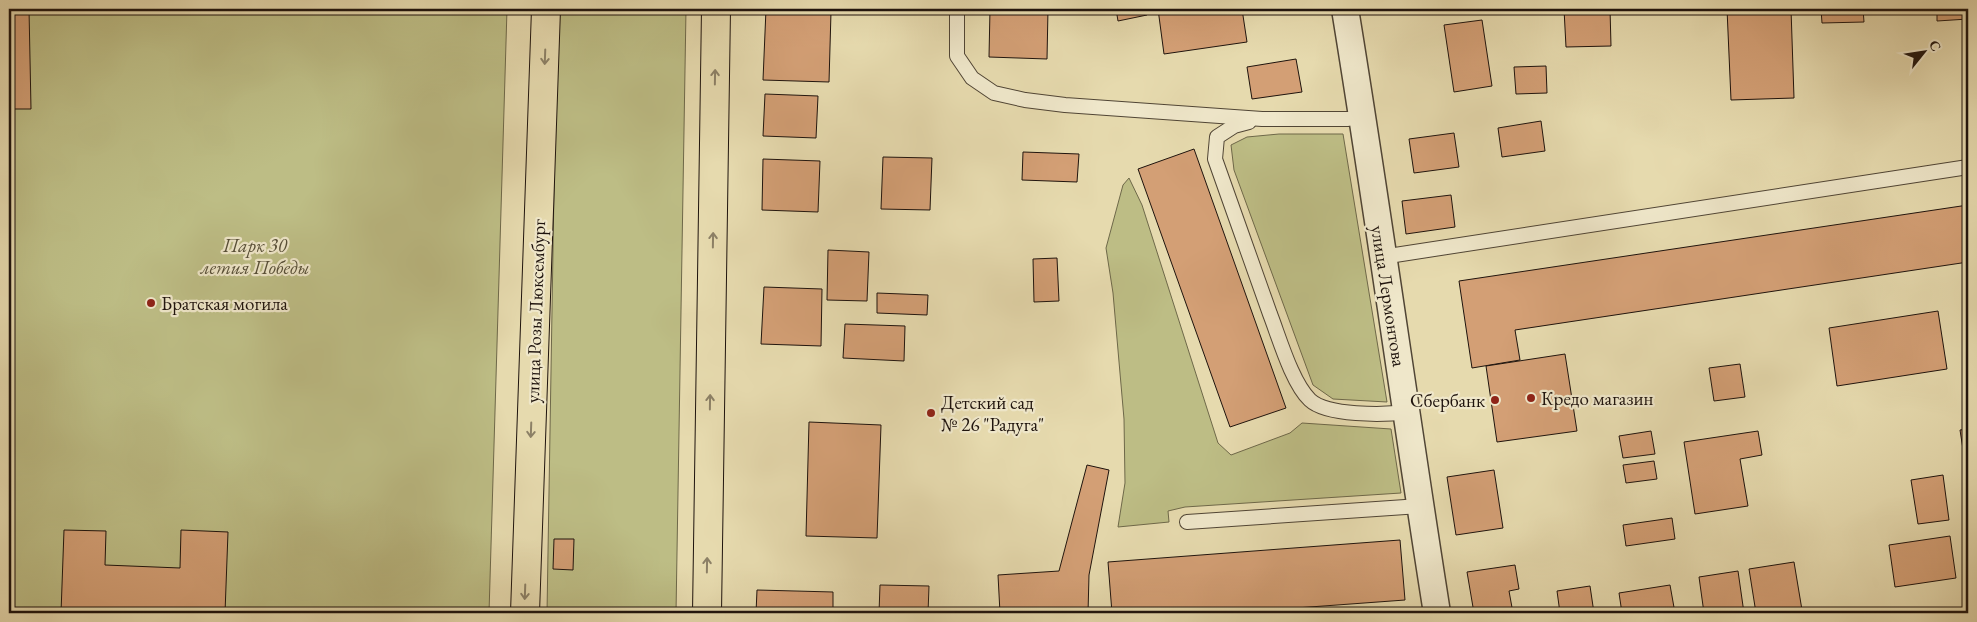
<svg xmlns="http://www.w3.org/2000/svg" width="1977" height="622" font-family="'EB Garamond',serif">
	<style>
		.green { fill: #bdbd85; stroke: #6e6849 }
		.building { fill: #d39f75; stroke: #1e130d }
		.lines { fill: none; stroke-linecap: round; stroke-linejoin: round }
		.lane-casing { stroke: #504535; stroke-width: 16 }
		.street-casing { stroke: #504535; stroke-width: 29 }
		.primary-casing { stroke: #1e130d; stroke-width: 30 }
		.lane { stroke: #efe7ca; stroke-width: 14 }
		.street { stroke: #efe7ca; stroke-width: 26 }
		.primary { stroke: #e6daae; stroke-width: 28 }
		.oneway { stroke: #8c8066 }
		.poi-dot { fill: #8f2418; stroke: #efe7ca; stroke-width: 2 }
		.labels { text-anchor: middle; stroke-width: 4.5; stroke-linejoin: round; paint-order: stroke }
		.park-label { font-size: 19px; font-style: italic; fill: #564e37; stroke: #efe7ca }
		.street-label { font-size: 19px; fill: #1e130d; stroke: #efe7ca }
		.poi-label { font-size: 19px; fill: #1e130d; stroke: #efe7ca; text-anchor: start }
	</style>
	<rect width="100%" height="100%" fill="#e6daae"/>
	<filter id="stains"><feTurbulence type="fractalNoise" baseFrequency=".004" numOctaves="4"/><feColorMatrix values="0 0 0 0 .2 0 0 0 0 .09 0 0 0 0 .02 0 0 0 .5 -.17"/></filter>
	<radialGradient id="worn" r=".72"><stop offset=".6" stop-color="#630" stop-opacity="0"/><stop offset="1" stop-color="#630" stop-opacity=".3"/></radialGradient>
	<g class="green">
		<polygon points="9,9 507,9 489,613 9,613"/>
		<polygon points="557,9 686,9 676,613 547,613"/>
		<polygon points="1279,134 1343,134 1387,402 1333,399 1313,385 1234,170 1231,145 1247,137"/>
		<polygon points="1129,178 1142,205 1218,443 1231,455 1290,433 1302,423 1391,429 1401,493 1185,507 1168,511 1169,522 1118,527 1125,483 1124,419 1113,293 1106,248 1123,185"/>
	</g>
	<g class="building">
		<polygon points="9,9 29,9 31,109 9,109"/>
		<polygon points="766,9 831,12 829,82 763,80"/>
		<polygon points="990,9 1048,9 1047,59 989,57"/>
		<polygon points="1116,9 1145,9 1147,15 1118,21"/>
		<polygon points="1158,9 1242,9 1247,42 1164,54"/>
		<polygon points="1564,9 1610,9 1611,46 1566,47"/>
		<polygon points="1727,9 1791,9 1794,98 1731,100"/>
		<polygon points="1821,9 1863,9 1864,22 1822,23"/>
		<polygon points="1937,9 1968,9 1968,19 1937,21"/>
		<polygon points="1482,20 1492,86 1454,92 1444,25"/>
		<polygon points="1296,59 1302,92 1252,99 1247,67"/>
		<polygon points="1546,66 1547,93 1516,94 1514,67"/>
		<polygon points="765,94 818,96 816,138 763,136"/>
		<polygon points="1541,121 1545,151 1502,157 1498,128"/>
		<polygon points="1454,133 1459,167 1414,173 1409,139"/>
		<polygon points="1194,149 1286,408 1230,427 1138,169"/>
		<polygon points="1023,152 1079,154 1077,182 1022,180"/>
		<polygon points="883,157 932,158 930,210 881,209"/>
		<polygon points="763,159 820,161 818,212 762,210"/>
		<polygon points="1451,195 1455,227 1406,234 1402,201"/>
		<polygon points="1968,205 1968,262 1515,330 1520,360 1472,368 1459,281"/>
		<polygon points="828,250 869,252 867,301 827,300"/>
		<polygon points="1057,258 1059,301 1034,302 1033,259"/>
		<polygon points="764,287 822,289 821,346 761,344"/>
		<polygon points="877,293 928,295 927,315 877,313"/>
		<polygon points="1938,311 1947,369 1837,386 1829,328"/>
		<polygon points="1963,318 1968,318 1968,350"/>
		<polygon points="845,324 905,326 904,361 843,358"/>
		<polygon points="1565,354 1577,431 1497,442 1486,366"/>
		<polygon points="1740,364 1745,397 1714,401 1709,368"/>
		<polygon points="809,422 881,425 877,538 806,536"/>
		<polygon points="1968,429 1968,462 1965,462 1960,430"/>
		<polygon points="1651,431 1655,454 1623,458 1619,436"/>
		<polygon points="1758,431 1762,455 1740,459 1748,506 1695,514 1684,442"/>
		<polygon points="1654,461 1657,479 1626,483 1623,465"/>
		<polygon points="1087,465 1109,470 1089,575 1088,613 1000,613 998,575 1059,571"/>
		<polygon points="1494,470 1503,528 1456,535 1447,477"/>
		<polygon points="1943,475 1949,520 1918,524 1911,480"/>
		<polygon points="1672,518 1675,539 1626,546 1623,525"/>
		<polygon points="64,530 106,531 105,565 180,568 181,530 228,532 225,613 61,613"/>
		<polygon points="1950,536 1956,578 1895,587 1889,545"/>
		<polygon points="554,539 574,539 573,570 553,569"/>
		<polygon points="1400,540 1405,600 1228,613 1112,613 1108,562"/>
		<polygon points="1794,562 1802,610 1777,613 1756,613 1749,569"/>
		<polygon points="1515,565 1519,589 1509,591 1513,613 1474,613 1467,572"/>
		<polygon points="1738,571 1744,613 1704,613 1699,577"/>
		<polygon points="880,585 929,586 928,613 879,613"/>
		<polygon points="1670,585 1675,613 1622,613 1619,593"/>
		<polygon points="1590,586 1594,613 1560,613 1557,591"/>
		<polygon points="757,590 833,592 833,613 756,613"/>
	</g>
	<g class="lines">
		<defs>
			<g id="lane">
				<polyline points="957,9 957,56 972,78 994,93 1025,100 1065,105 1262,119 1348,119 1362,116"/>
				<path d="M1249,122L1234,126L1217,137L1215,159C1233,211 1252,262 1270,314C1279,337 1292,383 1310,400C1327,416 1384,415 1406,412"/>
				<polyline points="1382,257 1968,167"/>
				<polyline points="1187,522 1420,506"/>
			</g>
			<path id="street" d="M1345,9C1378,210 1405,412 1437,613"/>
			<g id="primary">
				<polyline points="525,613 546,9"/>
				<polyline points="707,613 716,9"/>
			</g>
		</defs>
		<use href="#lane" class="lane-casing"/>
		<use href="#street" class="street-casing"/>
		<use href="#primary" class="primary-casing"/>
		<use href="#lane" class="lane"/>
		<use href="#street" class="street"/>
		<use href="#primary" class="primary"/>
	</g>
	<defs><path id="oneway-shaft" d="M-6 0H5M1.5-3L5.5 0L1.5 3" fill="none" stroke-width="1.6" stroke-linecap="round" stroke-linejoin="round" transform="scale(1.25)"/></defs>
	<g class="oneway">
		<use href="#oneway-shaft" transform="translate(545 57) rotate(92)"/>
		<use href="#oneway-shaft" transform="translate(715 77) rotate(-89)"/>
		<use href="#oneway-shaft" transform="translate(713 240) rotate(-89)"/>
		<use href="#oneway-shaft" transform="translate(710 402) rotate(-89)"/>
		<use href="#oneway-shaft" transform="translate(531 430) rotate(92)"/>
		<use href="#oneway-shaft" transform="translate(707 565) rotate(-89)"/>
		<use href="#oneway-shaft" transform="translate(525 592) rotate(92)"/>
	</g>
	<g class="poi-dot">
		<circle cx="151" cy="303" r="5"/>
		<circle cx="1531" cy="398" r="5"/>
		<circle cx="1495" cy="400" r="5"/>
		<circle cx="931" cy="413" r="5"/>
	</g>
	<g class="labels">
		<g class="park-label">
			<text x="255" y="252">Парк 30<tspan x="255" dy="22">летия Победы</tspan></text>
		</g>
		<g class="street-label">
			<text transform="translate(1389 296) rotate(81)" y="7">улица Лермонтова</text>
			<text transform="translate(535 311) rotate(-88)" y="7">улица Розы Люксембург</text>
		</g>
		<g class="poi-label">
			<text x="161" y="310">Братская могила</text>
			<text x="1541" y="405">Кредо магазин</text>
			<text x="1485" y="407" text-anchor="end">Сбербанк</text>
			<text x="941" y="409">Детский сад<tspan x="941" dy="22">№ 26 "Радуга"</tspan></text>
		</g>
	</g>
	<rect width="1977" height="622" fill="none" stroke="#e6daae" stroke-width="30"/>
	<rect x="10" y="10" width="1957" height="602" fill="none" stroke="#1e130d" stroke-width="2.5"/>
	<rect x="15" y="15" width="1947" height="592" fill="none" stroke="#1e130d"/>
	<g transform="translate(1924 52) rotate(60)" stroke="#efe7ca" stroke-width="4" paint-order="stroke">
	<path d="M0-4L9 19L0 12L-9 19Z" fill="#1e130d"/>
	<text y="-8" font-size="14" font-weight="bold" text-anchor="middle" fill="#1e130d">С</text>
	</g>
	<rect width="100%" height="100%" filter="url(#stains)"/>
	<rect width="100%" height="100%" fill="url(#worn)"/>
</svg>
